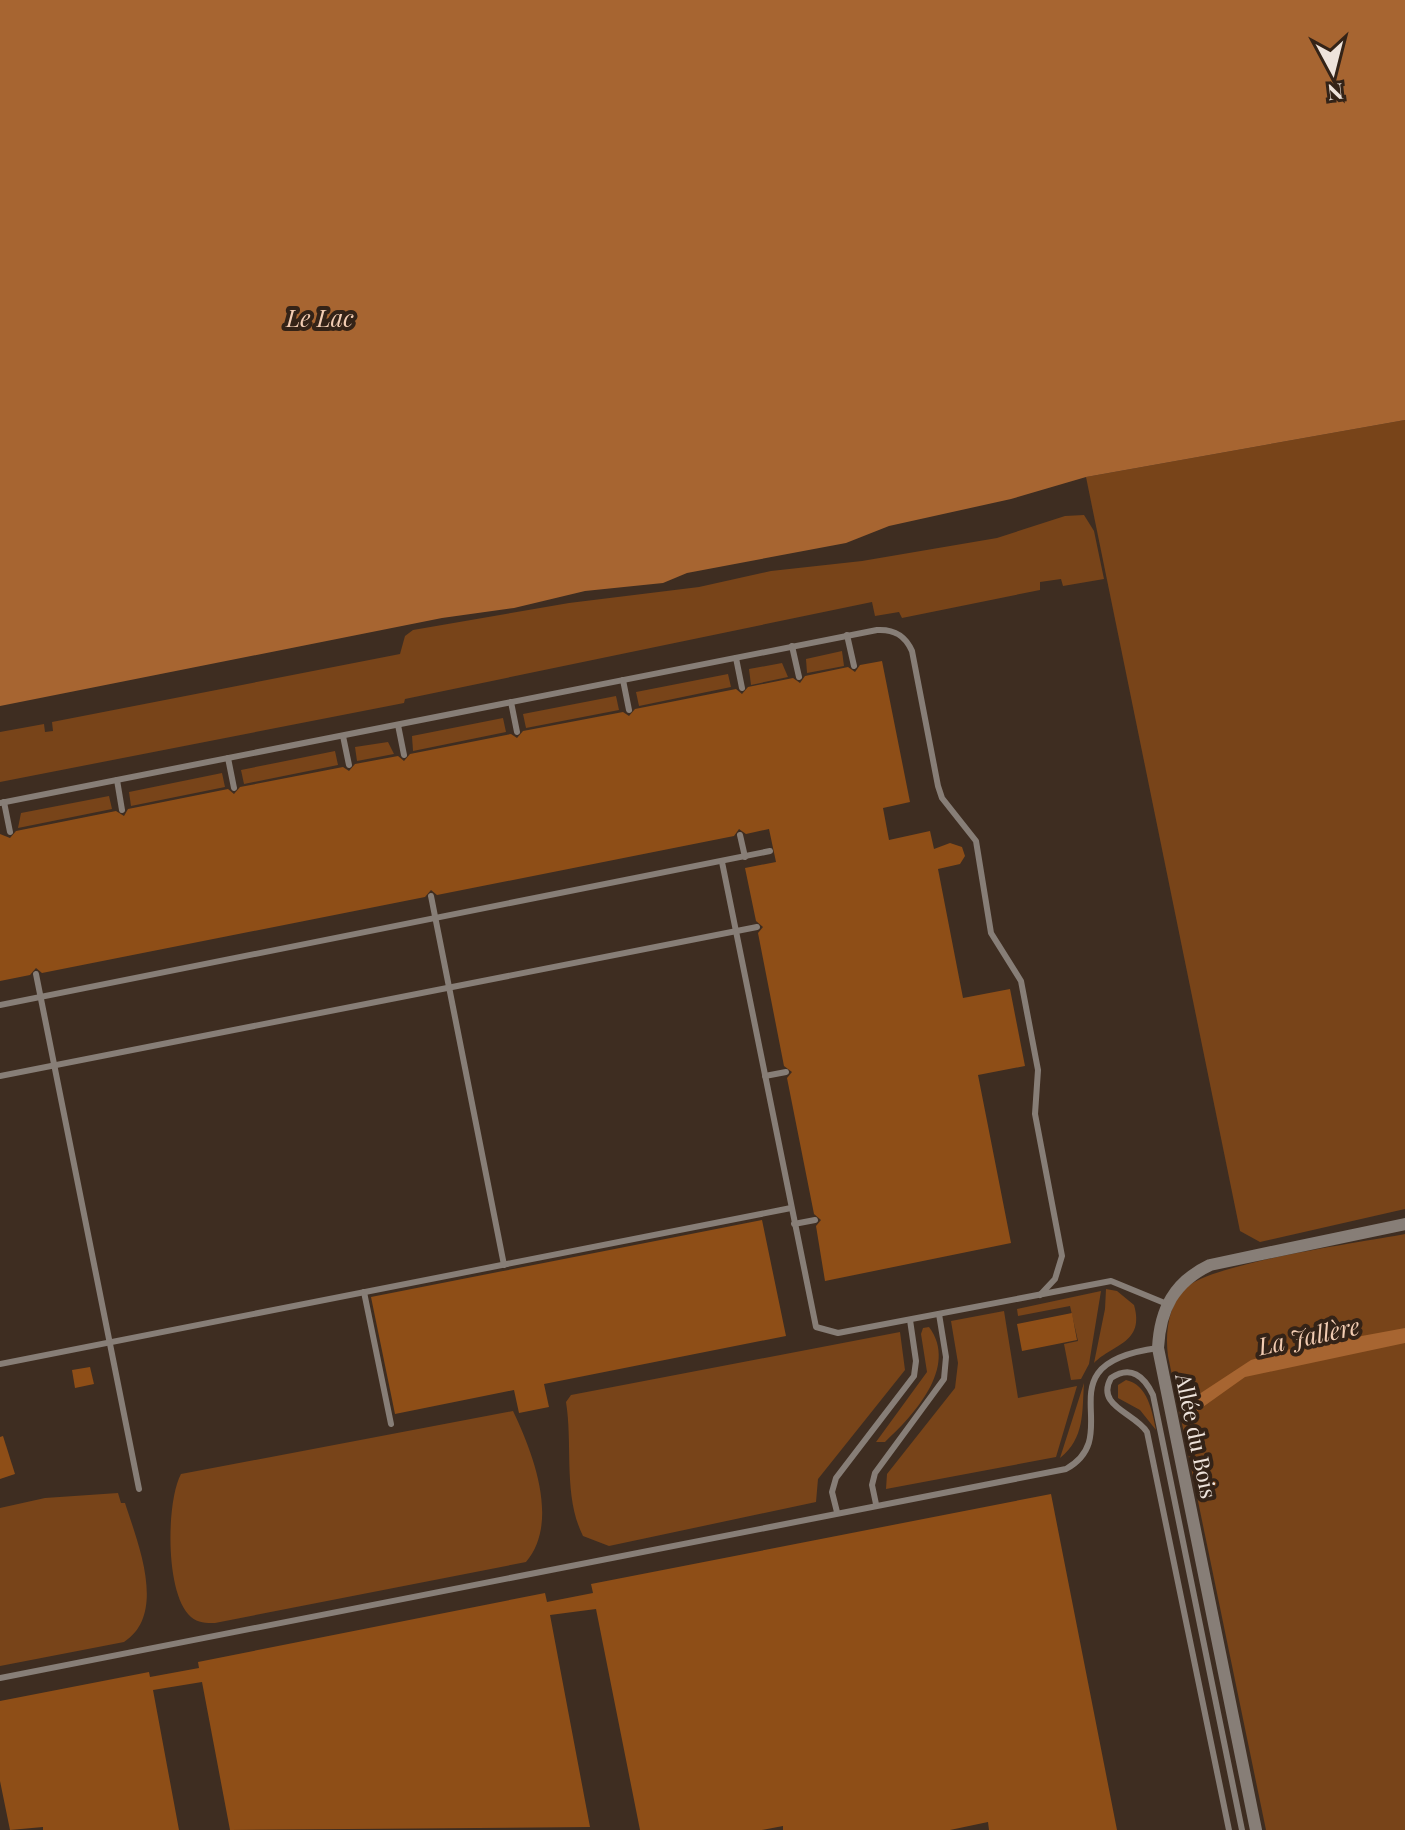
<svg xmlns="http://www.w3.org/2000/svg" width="1405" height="1830" font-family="'Playfair Display',serif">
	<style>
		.green { fill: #784419 }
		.water { fill: #a76531 }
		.building { fill: #8e4e17 }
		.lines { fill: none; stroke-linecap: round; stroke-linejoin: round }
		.service { stroke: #877e77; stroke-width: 6 }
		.minor { stroke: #877e77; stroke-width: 12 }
		.labels { text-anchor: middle; stroke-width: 8; stroke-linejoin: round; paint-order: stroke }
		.street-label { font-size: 22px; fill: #eee3db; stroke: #342317 }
		.water-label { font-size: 24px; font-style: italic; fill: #f3cdb3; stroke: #342317 }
	</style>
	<rect width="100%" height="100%" fill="#3e2d21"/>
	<g class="green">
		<polygon points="1405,420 1405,1209 1260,1242 1240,1231 1086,477"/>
		<polygon points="1084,515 1094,531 1104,579 1063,586 1061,579 1040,582 1040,590 902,618 899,612 875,616 872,602 405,699 404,703 0,782 0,732 44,724 45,732 53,731 52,722 400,654 405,636 413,630 569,603 699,587 771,571 862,561 997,538 1065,516"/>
		<polygon points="842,651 844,666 807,673 806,659"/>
		<polygon points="782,663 788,677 751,685 749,669"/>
		<polygon points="728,674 731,687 639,706 636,692"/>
		<polygon points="616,696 619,710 526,728 523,714"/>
		<polygon points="503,718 506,732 413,751 412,736"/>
		<polygon points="388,742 394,754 357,761 355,747"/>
		<polygon points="335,751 338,765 244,784 241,770"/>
		<polygon points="222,773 225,787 131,806 129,792"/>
		<polygon points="109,796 112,809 18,828 21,813"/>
		<path d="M1405,1234V1830H1266L1168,1356C1165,1333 1168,1305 1186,1288C1211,1263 1363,1242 1405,1234Z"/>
		<path d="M1106,1289L1117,1291L1134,1305C1145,1343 1113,1344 1094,1363L1105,1309Z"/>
		<polygon points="1101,1291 1089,1364 1081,1379 1071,1380 1064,1344 1078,1341 1070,1306 1018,1316 1017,1309"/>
		<polygon points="1004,1311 1018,1398 1077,1386 1056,1457 886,1489 887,1474 955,1388 958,1363 951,1321"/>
		<path d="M929,1327C959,1367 913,1416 885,1442H876L927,1372L921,1334L923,1328Z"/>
		<path d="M900,1332L905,1370L818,1479L816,1502L609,1546L583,1536C563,1496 573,1445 566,1402L571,1395Z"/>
		<path d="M1126,1380C1148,1385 1152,1411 1156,1430L1140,1410L1118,1398V1385Z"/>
		<path d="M1084,1383C1082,1412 1085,1438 1060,1458Z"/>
		<path d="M513,1411C533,1453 560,1522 526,1562L215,1623C206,1623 198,1623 191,1617C165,1595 166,1502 181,1474Z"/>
		<path d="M118,1493L121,1503H125C137,1541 168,1614 124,1642L0,1666V1508L45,1498Z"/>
	</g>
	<g class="water">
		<polygon points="0,0 1405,0 1405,420 1086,477 1011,499 889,526 846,543 687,573 663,583 585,591 514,608 442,618 0,706"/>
		<polygon points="1405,1328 1405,1343 1245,1377 1186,1419 1184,1404 1251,1360 1286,1350"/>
	</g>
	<g class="building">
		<polygon points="882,661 910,802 883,808 889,840 930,831 934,849 950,843 962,847 965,856 960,864 938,869 963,998 1010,989 1025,1066 978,1075 1011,1243 825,1281 816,1226 821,1220 814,1214 787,1078 792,1072 784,1066 758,933 763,927 756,921 745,868 776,862 769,829 746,834 739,829 734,836 437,895 431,890 425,897 42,973 36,968 30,975 0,981 0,834 10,838 16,831 116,811 124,816 128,809 228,789 234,794 240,787 343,767 349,771 355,764 398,756 404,761 410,754 511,734 517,738 523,731 623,712 629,716 635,709 736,689 742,694 748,687 793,678 800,683 805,676 848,667 855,672 860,665"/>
		<polygon points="762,1220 786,1336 544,1384 549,1407 519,1413 514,1390 395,1414 371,1297"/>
		<polygon points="1072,1313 1077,1340 1022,1351 1017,1324"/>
		<polygon points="90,1367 94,1384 75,1388 72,1370"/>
		<polygon points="3,1436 15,1474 0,1479 0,1437"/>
		<polygon points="1051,1494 1117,1830 989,1830 988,1822 950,1830 783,1830 783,1826 762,1830 640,1830 596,1609 550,1615 590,1827 230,1830 202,1682 153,1690 179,1830 43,1830 43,1827 10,1830 0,1781 0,1701 149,1672 150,1677 199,1668 198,1662 545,1593 547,1602 593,1593 591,1584"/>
	</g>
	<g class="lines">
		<g class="service">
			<polyline points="847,635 854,666"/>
			<polyline points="792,646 799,677"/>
			<polyline points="736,658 742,688"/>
			<polyline points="623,680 629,710"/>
			<polyline points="511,702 517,732"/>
			<polyline points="398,725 404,755"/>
			<polyline points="343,736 349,765"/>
			<polyline points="228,758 234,788"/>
			<polyline points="117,780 122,810"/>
			<polyline points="4,802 10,832"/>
			<path d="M0,803L877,630C894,629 905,635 912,651L938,786L942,798L976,841L991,933L1021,981L1038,1070L1035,1114L1062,1256L1055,1279L1040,1295"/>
			<polyline points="740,835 745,857"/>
			<polyline points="722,862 816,1327 838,1333 1111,1281 1167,1304"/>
			<polyline points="431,896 504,1265"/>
			<polyline points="36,974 139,1489"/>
			<polyline points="0,1005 770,851"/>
			<polyline points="0,1076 757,927"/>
			<polyline points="765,1076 786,1072"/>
			<polyline points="794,1224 815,1220"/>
			<polyline points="364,1292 391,1424"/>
			<polyline points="0,1364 791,1208"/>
			<polyline points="876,1504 872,1485 875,1473 944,1379 946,1357 939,1314"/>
			<polyline points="837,1512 832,1492 836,1478 914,1376 916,1361 910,1320"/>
			<path d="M0,1678L1066,1469C1129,1434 1038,1364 1158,1348"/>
			<path d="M1229,1830L1147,1432C1135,1413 1095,1406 1111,1378C1131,1365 1144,1376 1153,1395L1242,1830"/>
		</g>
		<path class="minor" d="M1256,1830L1158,1348C1160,1309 1174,1282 1210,1265L1405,1224"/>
	</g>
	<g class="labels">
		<g class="street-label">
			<text transform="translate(1196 1436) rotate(78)" y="8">Allée du Bois</text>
		</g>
		<g class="water-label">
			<text x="320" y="327">Le Lac</text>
			<text transform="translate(1309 1337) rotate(-12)" y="8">La Jallère</text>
		</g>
	</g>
	<g transform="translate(1333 72) rotate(173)" stroke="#342317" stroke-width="6" paint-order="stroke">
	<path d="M0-6L14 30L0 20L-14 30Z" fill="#eee3db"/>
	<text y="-12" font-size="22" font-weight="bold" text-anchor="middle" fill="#eee3db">N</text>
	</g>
</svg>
